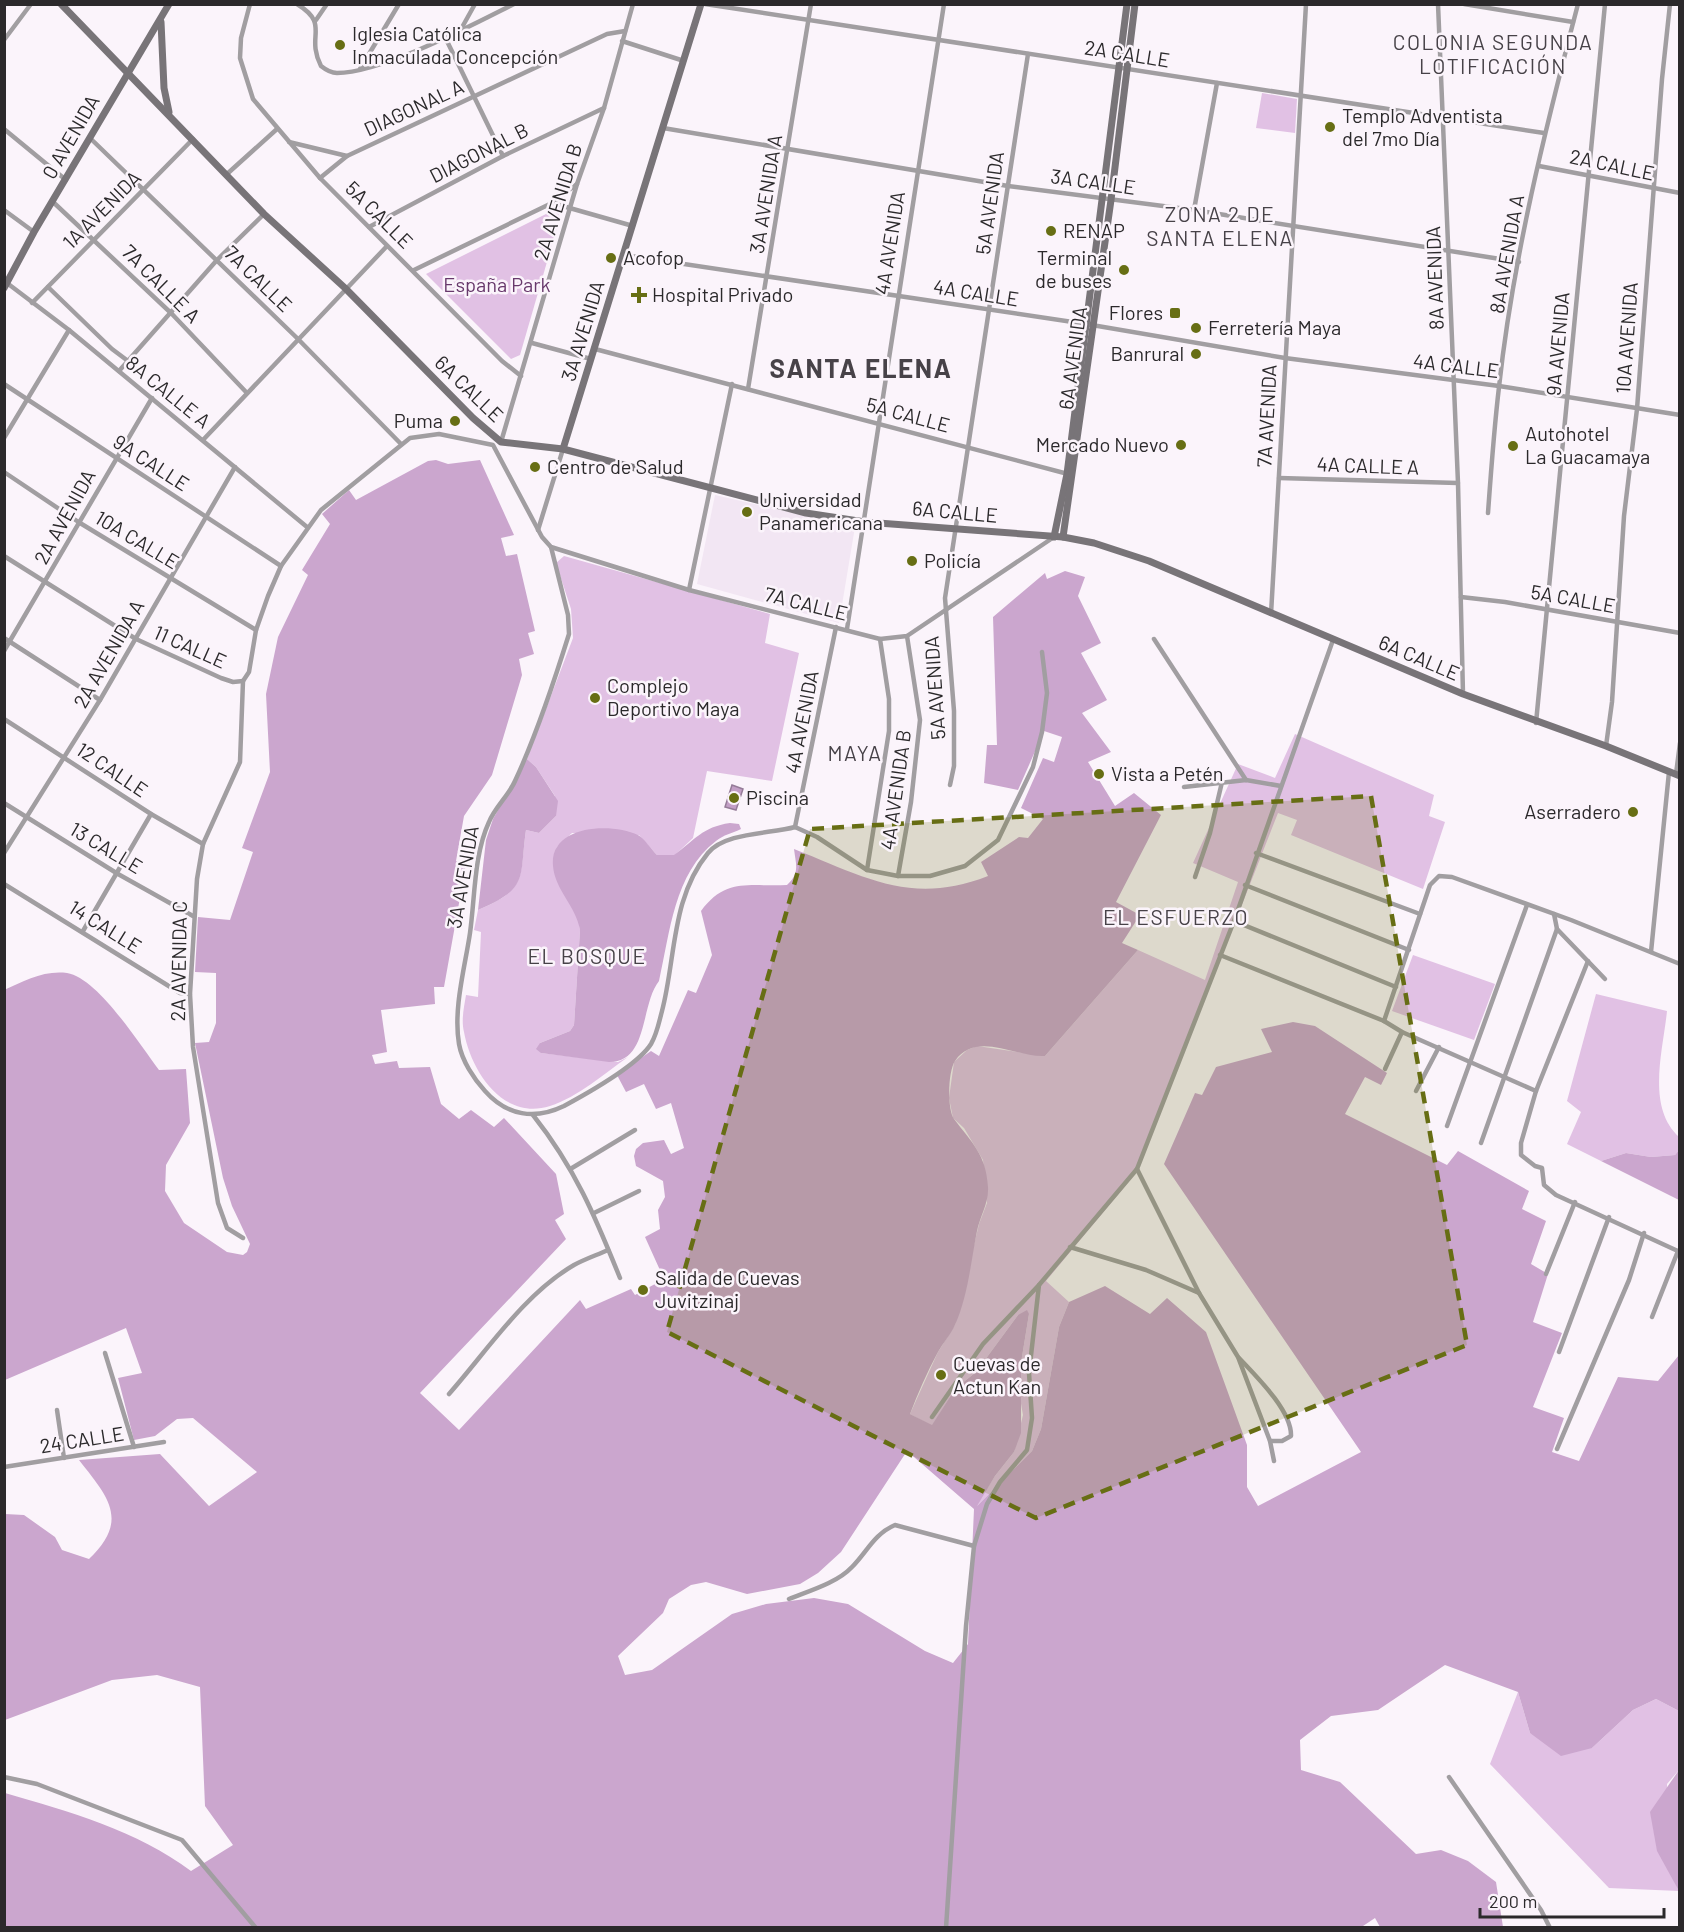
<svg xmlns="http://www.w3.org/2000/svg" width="1684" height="1932" font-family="Barlow,sans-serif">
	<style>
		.built { fill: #f2e6f3 }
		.green { fill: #e1c1e4 }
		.forest { fill: #cba6ce; fill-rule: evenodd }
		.water { fill: #c39fc6; stroke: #957c98; stroke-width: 1.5 }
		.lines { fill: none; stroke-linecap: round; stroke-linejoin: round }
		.street { stroke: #a19ea1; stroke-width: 4.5 }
		.secondary { stroke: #787478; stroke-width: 7 }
		.marked { fill: #676e14; fill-opacity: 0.2; stroke: #676e14; stroke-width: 4.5; stroke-dasharray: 12 8; stroke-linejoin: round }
		.poi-dot { fill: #676e14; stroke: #fbf4fb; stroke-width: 2 }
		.labels { text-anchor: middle; stroke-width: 5; stroke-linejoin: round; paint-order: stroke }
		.poi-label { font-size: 20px; fill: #2b292b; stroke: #fbf4fb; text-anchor: start }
		.street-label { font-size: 20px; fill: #2b292b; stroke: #fbf4fb }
		.park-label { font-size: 20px; fill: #68396c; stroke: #fbf4fb }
		.neighbourhood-label { font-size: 21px; letter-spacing: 1.5px; fill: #474248; stroke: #fbf4fb }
		.district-label { font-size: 26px; font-weight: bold; letter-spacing: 1.5px; fill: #474248; stroke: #fbf4fb }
	</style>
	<rect width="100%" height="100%" fill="#fbf4fb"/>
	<polygon class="built" points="715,495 855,527 839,623 697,584"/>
	<g class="green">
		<polygon points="1262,93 1297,99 1295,133 1256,128"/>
		<polygon points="552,211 558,213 560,217 520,355 511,359 426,274"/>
		<path d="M564,556L770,614L765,643L799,653L772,781L707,771L693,838L675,855H657L639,835L572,833L557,847L553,863L578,916L580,930L574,1025L570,1031L540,1043L541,1053L618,1062L628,1057C604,1074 578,1097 550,1106C503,1121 471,1071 464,1032C461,1020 464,1007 466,995L478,997L481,932L474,930L478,910C529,888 519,878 526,830L539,833L556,816L555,796L536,767L527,759L573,638L571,609L556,563Z"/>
		<polygon points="1295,734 1434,795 1429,816 1445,822 1423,889 1291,835 1297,820 1278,813 1142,1159 1130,1180 1046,1281 1069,1302 1059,1327 1041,1429 1032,1451 974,1509 995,1476 1014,1452 1023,1415 1020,1398 1021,1363 1029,1314 1018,1315 976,1372 955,1389 932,1426 910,1414 938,1352 955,1325 979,1224 987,1203 983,1160 964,1128 953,1118 949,1098 954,1062 967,1050 977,1046 1045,1056 1138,950 1205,980 1238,882 1193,863 1238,764 1275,778"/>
		<polygon points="1413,955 1495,984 1474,1040 1392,1011"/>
		<path d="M1596,994L1667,1011C1663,1051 1646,1107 1679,1137V1150L1675,1155L1651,1157L1626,1153L1601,1161L1567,1144L1581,1112L1567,1101Z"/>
		<polygon points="1518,1692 1530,1733 1592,1748 1633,1710 1656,1699 1679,1711 1679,1770 1667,1784 1670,1872 1679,1891 1609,1888 1490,1764"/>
	</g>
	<g class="forest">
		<path d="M436,460L448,464L480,460L514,535L501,538L506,556L517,554L535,631L528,633L534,654L519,659L522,675L492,775L464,816L456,861L466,864L444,987H434L435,1004L381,1010L387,1052L372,1055L375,1064L397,1061L399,1068L430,1067L441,1104L459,1119L471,1110L494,1127L504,1118L556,1174L564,1214L555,1220L566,1239L420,1393L459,1430L580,1300L586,1309L631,1289L635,1295L664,1279L645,1237L660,1229L658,1210L665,1197L663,1181L636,1166L634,1156L636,1149L643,1143L664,1140L671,1154L684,1148L671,1103L656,1109L644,1084L626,1092L617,1075L651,1051L659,1056L688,990L696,993L712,955L701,911C726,877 750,887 787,885C800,873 796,865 794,849C865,877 911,906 988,876L981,862L1019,837L1028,838L1043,819L1021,808L1043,758L1054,762L1062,737L1044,731L1018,790L984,783L987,745H997L993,617L1045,573L1047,579L1065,571L1085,577L1078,596L1101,643L1081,653L1107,700L1082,713L1111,752L1088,762L1115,806L1134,793L1161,815L1116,902L1140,915L1122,943L1138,950L1045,1056C1017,1058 976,1030 955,1061C948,1071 947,1109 954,1119C972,1143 986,1154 988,1187C989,1203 980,1216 977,1231C971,1261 968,1296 955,1325C951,1334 943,1343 938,1352C927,1372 918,1393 910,1414L932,1425L955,1389L976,1372L1018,1315L1027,1310L1029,1314L1021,1363V1433L1014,1452L995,1476L977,1506L1032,1451L1041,1429L1059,1327L1069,1302L1105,1286L1150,1314L1167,1298L1206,1332L1247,1445V1487L1258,1506L1361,1452L1164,1164L1195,1093L1202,1095L1216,1067L1272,1052L1261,1029L1293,1022L1315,1026L1387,1073L1381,1085L1365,1077L1345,1114L1447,1165L1458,1151L1529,1191L1522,1209L1546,1221L1531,1264L1548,1274L1533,1322L1562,1333L1533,1407L1564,1418L1552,1452L1579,1461L1618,1377L1658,1381L1679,1355V1711L1656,1699L1633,1710L1592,1748L1561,1756L1530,1733L1518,1692L1445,1665L1378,1710L1331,1716L1300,1740L1301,1770L1340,1782L1416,1854L1441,1850L1468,1861L1496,1882L1503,1927H1380L1375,1918L1360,1928L5,1927V1793C68,1811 138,1831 191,1871L233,1845L205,1806L200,1687L157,1675L112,1680L5,1720V1514L24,1515L55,1537L62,1550L89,1559C130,1520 108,1497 79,1460L160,1454L209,1506L257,1472L193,1418L177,1419L155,1436L134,1440L118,1378L142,1373L126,1328L5,1380L4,990C24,981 44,970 67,973C98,978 140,1045 159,1070L186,1069L190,1123L166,1165L165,1191L184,1223L227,1252L243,1255L247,1252L250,1244L232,1206L223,1178L195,1043L209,1042L216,1023V973L195,972L198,917L230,920L253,852L242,848L270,772L266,694L278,637L308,575L302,570L330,524L322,514L349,490L356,500L428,461ZM907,1451L974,1509L968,1644L953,1663L925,1651L848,1604L814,1598L766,1604L732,1614L652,1670L625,1675L618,1656L663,1613L669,1599L691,1585L706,1582L747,1594L800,1584L818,1573L841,1552Z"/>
		<path d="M527,759L536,767L558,801L556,816L539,833L526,830C519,878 530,888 478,910L486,840L493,819Z"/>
		<path d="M730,823L739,824L741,829C733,833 723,835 716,841C674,873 670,933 659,981C640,1005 649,1062 609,1062L541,1053L536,1049L540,1043L570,1031L574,1025L580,930C576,906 555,890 553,866C549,825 611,822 638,835C644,838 651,849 657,855H674C695,840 702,827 730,823Z"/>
		<polygon points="1679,1150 1679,1200 1601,1161 1626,1153 1651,1157 1675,1155"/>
		<polygon points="1679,1770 1679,1891 1657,1851 1650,1812"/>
	</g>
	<polygon class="water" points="732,785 743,789 736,810 725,807"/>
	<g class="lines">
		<g class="street">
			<polyline points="250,4 241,38 240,58 253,99 320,178 502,361 521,376"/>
			<path d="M297,4C331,25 305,35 321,66C326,70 331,73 337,73C382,73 472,25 514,4"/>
			<polyline points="705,4 1544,133"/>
			<polyline points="1438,4 1458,483 1463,694"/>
			<polyline points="1464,4 1573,22"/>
			<polyline points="316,20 327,4"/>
			<polyline points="460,31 475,4"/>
			<polyline points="445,37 503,156"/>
			<polyline points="4,40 31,4"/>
			<polyline points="622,41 684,61"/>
			<polyline points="360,69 399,4"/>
			<polyline points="663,128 1008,186 1194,210 1519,262"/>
			<polyline points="4,129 66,180"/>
			<polyline points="91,139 297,338 401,444"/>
			<polyline points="289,142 347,156"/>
			<polyline points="1539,166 1680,193"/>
			<polyline points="227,174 277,129"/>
			<polyline points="320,178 347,156 607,34 625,31"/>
			<polyline points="52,201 172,314 246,392"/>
			<polyline points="552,203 633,226"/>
			<polyline points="4,210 34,232"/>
			<polyline points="1194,210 1217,83"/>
			<polyline points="369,227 503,156 604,108"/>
			<polyline points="624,255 1086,324 1285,358 1499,386 1680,415"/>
			<polyline points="414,270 552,203 577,184"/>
			<polyline points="7,283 69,330 307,527"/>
			<polyline points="48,287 112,349 128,361"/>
			<polyline points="32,303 193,139"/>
			<polyline points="532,343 591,359"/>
			<polyline points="595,349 1068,474"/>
			<polyline points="119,371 217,260 264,214"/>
			<polyline points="4,384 281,566"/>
			<polyline points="748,389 811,4"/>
			<polyline points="4,438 69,330"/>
			<polyline points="203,440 387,246"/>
			<polyline points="501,442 577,184 604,108 633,4"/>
			<polyline points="4,472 80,523 256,630"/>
			<polyline points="1279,478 1458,483"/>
			<path d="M1488,513C1491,471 1494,429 1499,387C1513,258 1545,130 1578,4"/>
			<polyline points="538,530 563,449"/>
			<path d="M551,547L568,615L569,634C554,682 537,734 515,781C509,795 495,807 489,822C474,854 475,897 470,933C465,967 453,1009 459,1044C462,1061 474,1079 485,1091C507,1116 535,1120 564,1106C588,1093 637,1066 651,1044C657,1034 659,1022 662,1011C676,958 671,898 708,853C725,832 771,834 795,827"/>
			<polyline points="4,556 136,639 221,678 233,682 243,681"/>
			<polyline points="689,590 732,384"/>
			<polyline points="1461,597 1505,602 1680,633"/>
			<polyline points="1271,614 1306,4"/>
			<polyline points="847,629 944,4"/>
			<polyline points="4,638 100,700"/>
			<polyline points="1154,639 1246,780"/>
			<polyline points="4,651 152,398"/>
			<polyline points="243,681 249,672 256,630 268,596 281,566 321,510 410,438 439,434 493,445 542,537 551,547 689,590 880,639 907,636 1054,537"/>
			<polyline points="4,719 151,814 203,844"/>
			<polyline points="1536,723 1605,4"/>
			<polyline points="1606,746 1612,702 1624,516 1637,409 1662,79 1670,4"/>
			<polyline points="1676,774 1680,743"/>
			<polyline points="950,785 954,766 954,711 945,598 1028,54"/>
			<polyline points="1184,787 1246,780 1281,786"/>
			<polyline points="4,803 118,874 193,916"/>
			<polyline points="795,827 817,837 867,870 898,876 930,876 965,866 998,840 1033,767 1042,732 1047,693 1042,652"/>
			<polyline points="795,827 836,627"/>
			<polyline points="4,853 100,700 235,467"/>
			<polyline points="1256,853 1420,914"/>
			<polyline points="867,870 889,731 889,699 880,639"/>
			<polyline points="898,876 911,802 920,720 907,636"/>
			<polyline points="1195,877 1210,833 1222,782"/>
			<polyline points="4,884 180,993 190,994"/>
			<polyline points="1245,885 1409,950"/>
			<polyline points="1554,914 1557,929 1605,979"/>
			<polyline points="1234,921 1396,987"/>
			<polyline points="83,931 151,814"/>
			<polyline points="1651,952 1669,772"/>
			<polyline points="1220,955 1384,1021 1402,1032 1536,1091"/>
			<polyline points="1588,961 1536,1091 1521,1143 1521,1155 1535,1166 1542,1168 1544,1185 1556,1195 1680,1252"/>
			<polyline points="1384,1021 1430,885 1439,876 1452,877 1571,920 1680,964"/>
			<polyline points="1385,1069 1402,1032"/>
			<polyline points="1416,1091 1439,1047"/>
			<path d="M533,1115C575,1168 595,1216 620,1278"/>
			<polyline points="1447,1126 1527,905"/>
			<polyline points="1481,1143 1557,929"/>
			<polyline points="572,1168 635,1130"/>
			<polyline points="1137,1169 1199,1293 1238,1357 1270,1441 1274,1461"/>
			<polyline points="594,1213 639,1191"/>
			<polyline points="243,1238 227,1228 218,1203 193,1047 190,994 197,879 203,844 240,762 243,681"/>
			<polyline points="1070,1247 1146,1270 1199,1293"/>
			<polyline points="1546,1274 1575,1202"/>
			<polyline points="1652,1317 1678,1251"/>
			<polyline points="1559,1352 1609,1217"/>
			<polyline points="105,1353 134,1447"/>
			<path d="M1239,1358C1256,1376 1292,1411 1291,1436L1282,1441H1270"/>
			<path d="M449,1394C487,1351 524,1294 574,1265C585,1259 597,1255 608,1250"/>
			<polyline points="57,1410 64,1458"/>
			<polyline points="932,1417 983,1344 1039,1285 1137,1169 1234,921 1333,640"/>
			<polyline points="1557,1449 1629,1280 1644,1233"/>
			<polyline points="4,1467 164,1442"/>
			<path d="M789,1599C809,1591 837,1583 852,1567C867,1552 874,1534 895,1525L974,1546"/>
			<polyline points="4,1777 37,1784 182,1840 256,1928"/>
			<polyline points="1449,1777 1541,1910 1550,1928"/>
			<polyline points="946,1928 966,1626 974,1546 987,1504 1000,1482 1027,1450 1032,1418 1029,1373 1039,1285"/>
		</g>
		<g class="secondary">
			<polyline points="61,4 264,214 345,288 473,418 501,442 563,449 806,513 865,522 1063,537 1094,543 1149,561 1463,694 1606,746 1680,776"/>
			<polyline points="161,22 164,88 169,112"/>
			<polyline points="4,288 34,232 169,4"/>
			<polyline points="563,449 701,4"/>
			<polyline points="1054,537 1067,474 1127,4"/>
			<polyline points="1063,537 1111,200 1135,4"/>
		</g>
	</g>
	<path class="marked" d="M1371,796L1467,1345L1036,1518L667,1332L810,829Z"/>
	<g class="poi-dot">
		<circle cx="340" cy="45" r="6"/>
		<circle cx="1330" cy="127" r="6"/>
		<circle cx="1051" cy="231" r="6"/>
		<circle cx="611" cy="258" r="6"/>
		<circle cx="1124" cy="270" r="6"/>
		<path d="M636 286h6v6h6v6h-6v6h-6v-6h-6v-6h6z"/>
		<rect x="1169" y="307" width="12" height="12" rx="3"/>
		<circle cx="1196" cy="328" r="6"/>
		<circle cx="1196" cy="354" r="6"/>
		<circle cx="455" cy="421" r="6"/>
		<circle cx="1181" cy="445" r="6"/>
		<circle cx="1513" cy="446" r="6"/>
		<circle cx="535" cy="467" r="6"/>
		<circle cx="747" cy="512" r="6"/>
		<circle cx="912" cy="561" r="6"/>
		<circle cx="595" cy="698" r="6"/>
		<circle cx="1099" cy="774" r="6"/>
		<circle cx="734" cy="798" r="6"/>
		<circle cx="1633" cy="812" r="6"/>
		<circle cx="643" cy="1290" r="6"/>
		<circle cx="941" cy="1375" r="6"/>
	</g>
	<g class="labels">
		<g class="poi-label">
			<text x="352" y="41">Iglesia Católica<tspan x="352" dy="23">Inmaculada Concepción</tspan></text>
			<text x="1342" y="123">Templo Adventista<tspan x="1342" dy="23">del 7mo Día</tspan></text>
			<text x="1063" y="238">RENAP</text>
			<text x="623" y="265">Acofop</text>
			<text x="1112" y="265" text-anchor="end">Terminal<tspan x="1112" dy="23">de buses</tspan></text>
			<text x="652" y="302">Hospital Privado</text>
			<text x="1163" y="320" text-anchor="end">Flores</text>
			<text x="1208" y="335">Ferretería Maya</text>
			<text x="1184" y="361" text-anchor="end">Banrural</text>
			<text x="443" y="428" text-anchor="end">Puma</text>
			<text x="1525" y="441">Autohotel<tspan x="1525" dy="23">La Guacamaya</tspan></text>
			<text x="1169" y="452" text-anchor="end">Mercado Nuevo</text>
			<text x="547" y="474">Centro de Salud</text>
			<text x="759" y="507">Universidad<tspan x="759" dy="23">Panamericana</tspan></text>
			<text x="924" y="568">Policía</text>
			<text x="607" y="693">Complejo<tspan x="607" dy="23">Deportivo Maya</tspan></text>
			<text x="1111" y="781">Vista a Petén</text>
			<text x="746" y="805">Piscina</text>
			<text x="1621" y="819" text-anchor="end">Aserradero</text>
			<text x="655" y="1285">Salida de Cuevas<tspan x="655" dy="23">Juvitzinaj</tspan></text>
			<text x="953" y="1371">Cuevas de<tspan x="953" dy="23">Actun Kan</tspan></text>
		</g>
		<g class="street-label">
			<text transform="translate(1127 54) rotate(9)" y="7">2A CALLE</text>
			<text transform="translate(414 108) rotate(-25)" y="7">DIAGONAL A</text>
			<text transform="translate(71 137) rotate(-60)" y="7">0 AVENIDA</text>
			<text transform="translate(479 153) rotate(-27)" y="7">DIAGONAL B</text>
			<text transform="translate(1612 165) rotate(12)" y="7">2A CALLE</text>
			<text transform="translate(1093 182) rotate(8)" y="7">3A CALLE</text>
			<text transform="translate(766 194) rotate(-81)" y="7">3A AVENIDA A</text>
			<text transform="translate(558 202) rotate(-73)" y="7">2A AVENIDA B</text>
			<text transform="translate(990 203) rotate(-82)" y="7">5A AVENIDA</text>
			<text transform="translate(102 210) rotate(-45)" y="7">1A AVENIDA</text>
			<text transform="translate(379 215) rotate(45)" y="7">5A CALLE</text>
			<text transform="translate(890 243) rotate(-81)" y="7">4A AVENIDA</text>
			<text transform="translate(1507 254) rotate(-80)" y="7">8A AVENIDA A</text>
			<text transform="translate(1435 278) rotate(-92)" y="7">8A AVENIDA</text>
			<text transform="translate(258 279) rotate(44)" y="7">7A CALLE</text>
			<text transform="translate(161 284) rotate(45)" y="7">7A CALLE A</text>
			<text transform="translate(976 293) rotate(9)" y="7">4A CALLE</text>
			<text transform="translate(583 331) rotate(-73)" y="7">3A AVENIDA</text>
			<text transform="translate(1627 338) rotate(-86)" y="7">10A AVENIDA</text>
			<text transform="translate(1558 344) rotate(-85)" y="7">9A AVENIDA</text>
			<text transform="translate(1073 358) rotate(-82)" y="7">6A AVENIDA</text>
			<text transform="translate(1456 366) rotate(7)" y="7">4A CALLE</text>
			<text transform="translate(469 389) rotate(44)" y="7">6A CALLE</text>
			<text transform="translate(168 392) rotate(39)" y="7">8A CALLE A</text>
			<text transform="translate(908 415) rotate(15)" y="7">5A CALLE</text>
			<text transform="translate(1267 416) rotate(-87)" y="7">7A AVENIDA</text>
			<text transform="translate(151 463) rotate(33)" y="7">9A CALLE</text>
			<text transform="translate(1368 466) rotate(2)" y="7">4A CALLE A</text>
			<text transform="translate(955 512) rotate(5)" y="7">6A CALLE</text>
			<text transform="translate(65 517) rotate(-61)" y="7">2A AVENIDA</text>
			<text transform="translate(137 540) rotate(31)" y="7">10A CALLE</text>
			<text transform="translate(1573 599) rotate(10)" y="7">5A CALLE</text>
			<text transform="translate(806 604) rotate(14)" y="7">7A CALLE</text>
			<text transform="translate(190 647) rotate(24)" y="7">11 CALLE</text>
			<text transform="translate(109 654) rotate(-60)" y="7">2A AVENIDA A</text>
			<text transform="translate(1419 658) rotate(23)" y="7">6A CALLE</text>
			<text transform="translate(935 688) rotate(-94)" y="7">5A AVENIDA</text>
			<text transform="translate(802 722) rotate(-79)" y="7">4A AVENIDA</text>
			<text transform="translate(112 770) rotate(34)" y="7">12 CALLE</text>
			<text transform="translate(896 790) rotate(-82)" y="7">4A AVENIDA B</text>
			<text transform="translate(106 848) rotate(31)" y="7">13 CALLE</text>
			<text transform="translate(463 877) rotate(-80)" y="7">3A AVENIDA</text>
			<text transform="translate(105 927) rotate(32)" y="7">14 CALLE</text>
			<text transform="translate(179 961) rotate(-89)" y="7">2A AVENIDA C</text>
			<text transform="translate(82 1440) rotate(-9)" y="7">24 CALLE</text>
		</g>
		<g class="park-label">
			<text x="497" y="292">España Park</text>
		</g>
		<g class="neighbourhood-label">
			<text x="1493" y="50">COLONIA SEGUNDA<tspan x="1493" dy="24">LOTIFICACIÓN</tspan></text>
			<text x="1220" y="222">ZONA 2 DE<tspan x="1220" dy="24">SANTA ELENA</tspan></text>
			<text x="855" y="761">MAYA</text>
			<text x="1176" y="925">EL ESFUERZO</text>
			<text x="587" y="964">EL BOSQUE</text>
		</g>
		<g class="district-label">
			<text x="861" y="378">SANTA ELENA</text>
		</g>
	</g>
	<rect width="1684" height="1932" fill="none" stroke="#2b292b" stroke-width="12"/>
	<path d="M1480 1908v9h184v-9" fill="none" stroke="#2b292b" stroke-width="3"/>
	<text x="1489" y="1908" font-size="18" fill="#2b292b" stroke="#fbf4fb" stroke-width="4.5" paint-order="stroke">200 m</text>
</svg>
